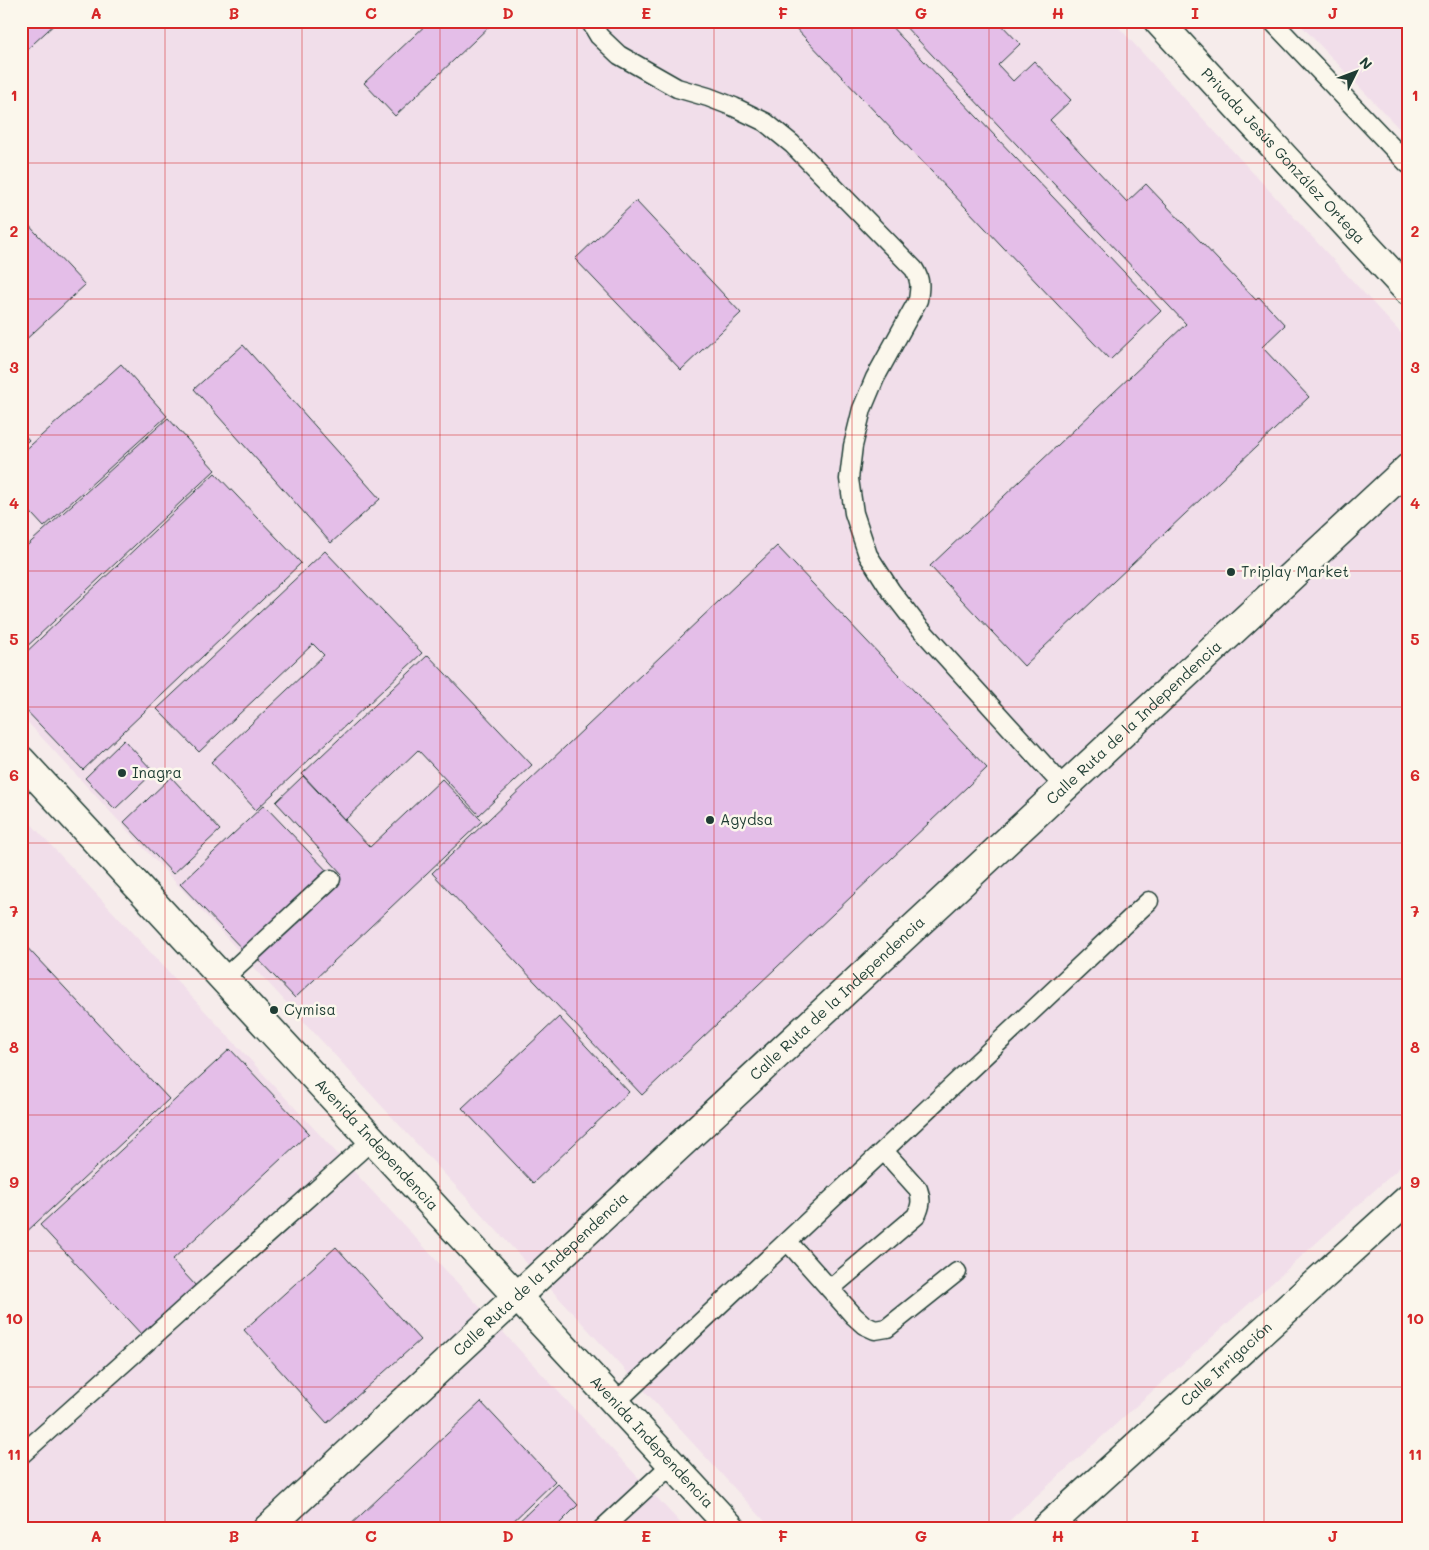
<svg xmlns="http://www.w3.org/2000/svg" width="1429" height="1550" font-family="Mali,sans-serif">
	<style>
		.built { fill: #f1deea }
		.building { fill: #e4bee8; stroke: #1f3d34 }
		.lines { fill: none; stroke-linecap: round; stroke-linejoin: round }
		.service-casing { stroke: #1f3d34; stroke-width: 21 }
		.minor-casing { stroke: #1f3d34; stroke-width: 31 }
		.secondary-casing { stroke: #1f3d34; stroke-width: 31 }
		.service { stroke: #fbf7ec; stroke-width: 18 }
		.minor { stroke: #fbf7ec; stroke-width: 28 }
		.secondary { stroke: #fbf7ec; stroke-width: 28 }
		.grid { fill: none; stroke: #d62828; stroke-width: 1; stroke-opacity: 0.55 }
		.poi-dot { fill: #1f3d34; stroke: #fbf7ec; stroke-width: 2 }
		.labels { text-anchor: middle; stroke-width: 5; stroke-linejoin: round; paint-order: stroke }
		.street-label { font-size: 15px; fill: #1f3d34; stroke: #fbf7ec }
		.poi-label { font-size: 15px; fill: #1f3d34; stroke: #fbf7ec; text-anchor: start }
		.neatline { fill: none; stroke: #d62828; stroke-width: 2 }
		.grid-label { font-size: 16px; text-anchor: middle; font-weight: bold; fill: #d62828 }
	</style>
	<rect width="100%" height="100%" fill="#f6eceb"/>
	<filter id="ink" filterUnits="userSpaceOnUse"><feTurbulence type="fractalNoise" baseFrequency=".02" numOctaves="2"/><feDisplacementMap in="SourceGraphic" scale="10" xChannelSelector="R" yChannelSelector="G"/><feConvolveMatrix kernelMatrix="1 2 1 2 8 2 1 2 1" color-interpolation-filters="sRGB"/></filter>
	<g filter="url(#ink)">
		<g class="built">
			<polygon points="21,21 1113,21 1408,341 1408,1160 1000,1529 772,1529 21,715"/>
			<polygon points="1297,21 1408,21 1408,138"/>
			<polygon points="21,813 686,1529 21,1529"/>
		</g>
		<g class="building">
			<polygon points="21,21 58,21 21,55"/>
			<polygon points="430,21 495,21 395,116 364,83"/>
			<polygon points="789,21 886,21 1161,311 1110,360"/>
			<polygon points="900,21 998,21 1020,44 998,65 1013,81 1034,61 1071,100 1050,120 1127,202 1146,184 1256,300 1259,297 1285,325 1262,347 1309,397 1024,666 930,566 1186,324"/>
			<polygon points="636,201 741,313 681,370 575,259"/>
			<polygon points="21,217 85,285 21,344"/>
			<polygon points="243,345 380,499 331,543 194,389"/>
			<polygon points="121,364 167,416 44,527 21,502 21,454"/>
			<polygon points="168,418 215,470 21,652 21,551"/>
			<polygon points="21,431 29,440 21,447"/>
			<polygon points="215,473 301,563 83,770 21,705 21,657"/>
			<polygon points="777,546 987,768 642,1095 432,873"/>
			<polygon points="325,551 422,653 256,810 211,762 324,655 313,644 199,752 157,709"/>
			<polygon points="428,655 532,765 479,815 418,750 345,820 302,774"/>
			<polygon points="124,740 154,772 115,809 85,778"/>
			<polygon points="303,776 370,847 442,779 482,821 295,998 255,956 342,874 276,802"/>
			<polygon points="171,777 220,830 173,874 124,822"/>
			<polygon points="264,805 331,875 247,954 180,884"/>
			<polygon points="21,941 169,1099 21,1237"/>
			<polygon points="559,1017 629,1092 533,1183 462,1108"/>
			<polygon points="230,1049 309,1133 172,1260 196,1286 142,1335 40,1225"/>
			<polygon points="336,1247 420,1340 327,1423 244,1330"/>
			<polygon points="481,1402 555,1481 505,1529 346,1529"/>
			<polygon points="558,1484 578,1505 554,1529 511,1529"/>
		</g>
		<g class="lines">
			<defs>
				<g id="service">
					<path d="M590,21L599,36L619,55L677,88L708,97L734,107L765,122L792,144L914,269C921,280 920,287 918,300L875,378L862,409L853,446L849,479L854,513L868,555L891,591L918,626L1064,787"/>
					<polyline points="1272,21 1408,164"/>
					<polyline points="223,979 331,879"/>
					<polyline points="788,1242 854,1316 864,1325 875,1330 887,1328 957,1272"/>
					<path d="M830,1289L916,1216C921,1206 922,1200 918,1189L884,1151"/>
					<polyline points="616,1402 1149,901"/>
					<polyline points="21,1455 372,1140"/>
					<polyline points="602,1529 672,1464"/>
				</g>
				<g id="minor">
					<path id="s1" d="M1158,21L1408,291"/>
					<path id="s2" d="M267,1529L1408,468"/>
					<path id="s3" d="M1045,1529L1408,1199"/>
				</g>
				<g id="secondary">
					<path id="s4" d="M21,760C258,1017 495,1272 732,1529"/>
				</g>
			</defs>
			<use href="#service" class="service-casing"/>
			<use href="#minor" class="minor-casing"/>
			<use href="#secondary" class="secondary-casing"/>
			<use href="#service" class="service"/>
			<use href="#minor" class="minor"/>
			<use href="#secondary" class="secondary"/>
		</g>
	</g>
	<path class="grid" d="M165,21V1529M302,21V1529M440,21V1529M577,21V1529M714,21V1529M852,21V1529M989,21V1529M1127,21V1529M1264,21V1529M21,163H1408M21,299H1408M21,435H1408M21,571H1408M21,707H1408M21,843H1408M21,979H1408M21,1115H1408M21,1251H1408M21,1387H1408"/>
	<g class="poi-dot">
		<circle cx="1231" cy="572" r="5"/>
		<circle cx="122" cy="773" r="5"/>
		<circle cx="710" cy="820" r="5"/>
		<circle cx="274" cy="1010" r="5"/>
	</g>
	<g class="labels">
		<g class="street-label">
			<text dy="5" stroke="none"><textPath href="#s1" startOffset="184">Privada Jesús González Ortega</textPath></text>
			<text dy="5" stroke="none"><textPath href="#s2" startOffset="1184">Calle Ruta de la Independencia</textPath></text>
			<text dy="5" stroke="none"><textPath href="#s2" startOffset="779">Calle Ruta de la Independencia</textPath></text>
			<text dy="5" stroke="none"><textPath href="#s4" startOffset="524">Avenida Independencia</textPath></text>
			<text dy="5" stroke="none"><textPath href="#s2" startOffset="374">Calle Ruta de la Independencia</textPath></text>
			<text dy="5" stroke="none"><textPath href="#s3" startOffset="245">Calle Irrigación</textPath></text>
			<text dy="5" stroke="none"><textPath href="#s4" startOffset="929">Avenida Independencia</textPath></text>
		</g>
		<g class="poi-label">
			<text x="1241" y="577">Triplay Market</text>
			<text x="132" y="778">Inagra</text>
			<text x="720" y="825">Agydsa</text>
			<text x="284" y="1015">Cymisa</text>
		</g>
	</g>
	<rect width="1429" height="1550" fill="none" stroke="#fbf7ec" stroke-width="55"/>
	<g transform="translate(1356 72) rotate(48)" stroke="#fbf7ec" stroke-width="4" paint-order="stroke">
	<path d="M0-4L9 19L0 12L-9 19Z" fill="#1f3d34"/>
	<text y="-8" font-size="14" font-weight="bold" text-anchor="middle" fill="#1f3d34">N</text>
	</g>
	<rect x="28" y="28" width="1374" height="1494" class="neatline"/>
	<g class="grid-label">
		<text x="96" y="19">A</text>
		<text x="234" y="19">B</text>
		<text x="371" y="19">C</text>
		<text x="508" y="19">D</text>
		<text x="646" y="19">E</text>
		<text x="783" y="19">F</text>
		<text x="921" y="19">G</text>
		<text x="1058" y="19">H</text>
		<text x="1195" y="19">I</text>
		<text x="1333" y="19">J</text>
		<text x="14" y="101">1</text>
		<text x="1415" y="101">1</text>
		<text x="14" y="237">2</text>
		<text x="1415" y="237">2</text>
		<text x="14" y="373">3</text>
		<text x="1415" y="373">3</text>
		<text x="14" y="509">4</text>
		<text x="1415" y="509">4</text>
		<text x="14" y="645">5</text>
		<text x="1415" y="645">5</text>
		<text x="14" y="781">6</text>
		<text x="1415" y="781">6</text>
		<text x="14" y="917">7</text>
		<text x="1415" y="917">7</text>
		<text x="14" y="1053">8</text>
		<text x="1415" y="1053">8</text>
		<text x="14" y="1188">9</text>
		<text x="1415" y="1188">9</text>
		<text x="14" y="1324">10</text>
		<text x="1415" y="1324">10</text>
		<text x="14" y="1460">11</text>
		<text x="1415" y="1460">11</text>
		<text x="96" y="1542">A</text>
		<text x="234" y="1542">B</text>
		<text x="371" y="1542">C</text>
		<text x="508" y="1542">D</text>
		<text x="646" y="1542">E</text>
		<text x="783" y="1542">F</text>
		<text x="921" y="1542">G</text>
		<text x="1058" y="1542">H</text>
		<text x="1195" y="1542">I</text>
		<text x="1333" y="1542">J</text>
	</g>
</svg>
